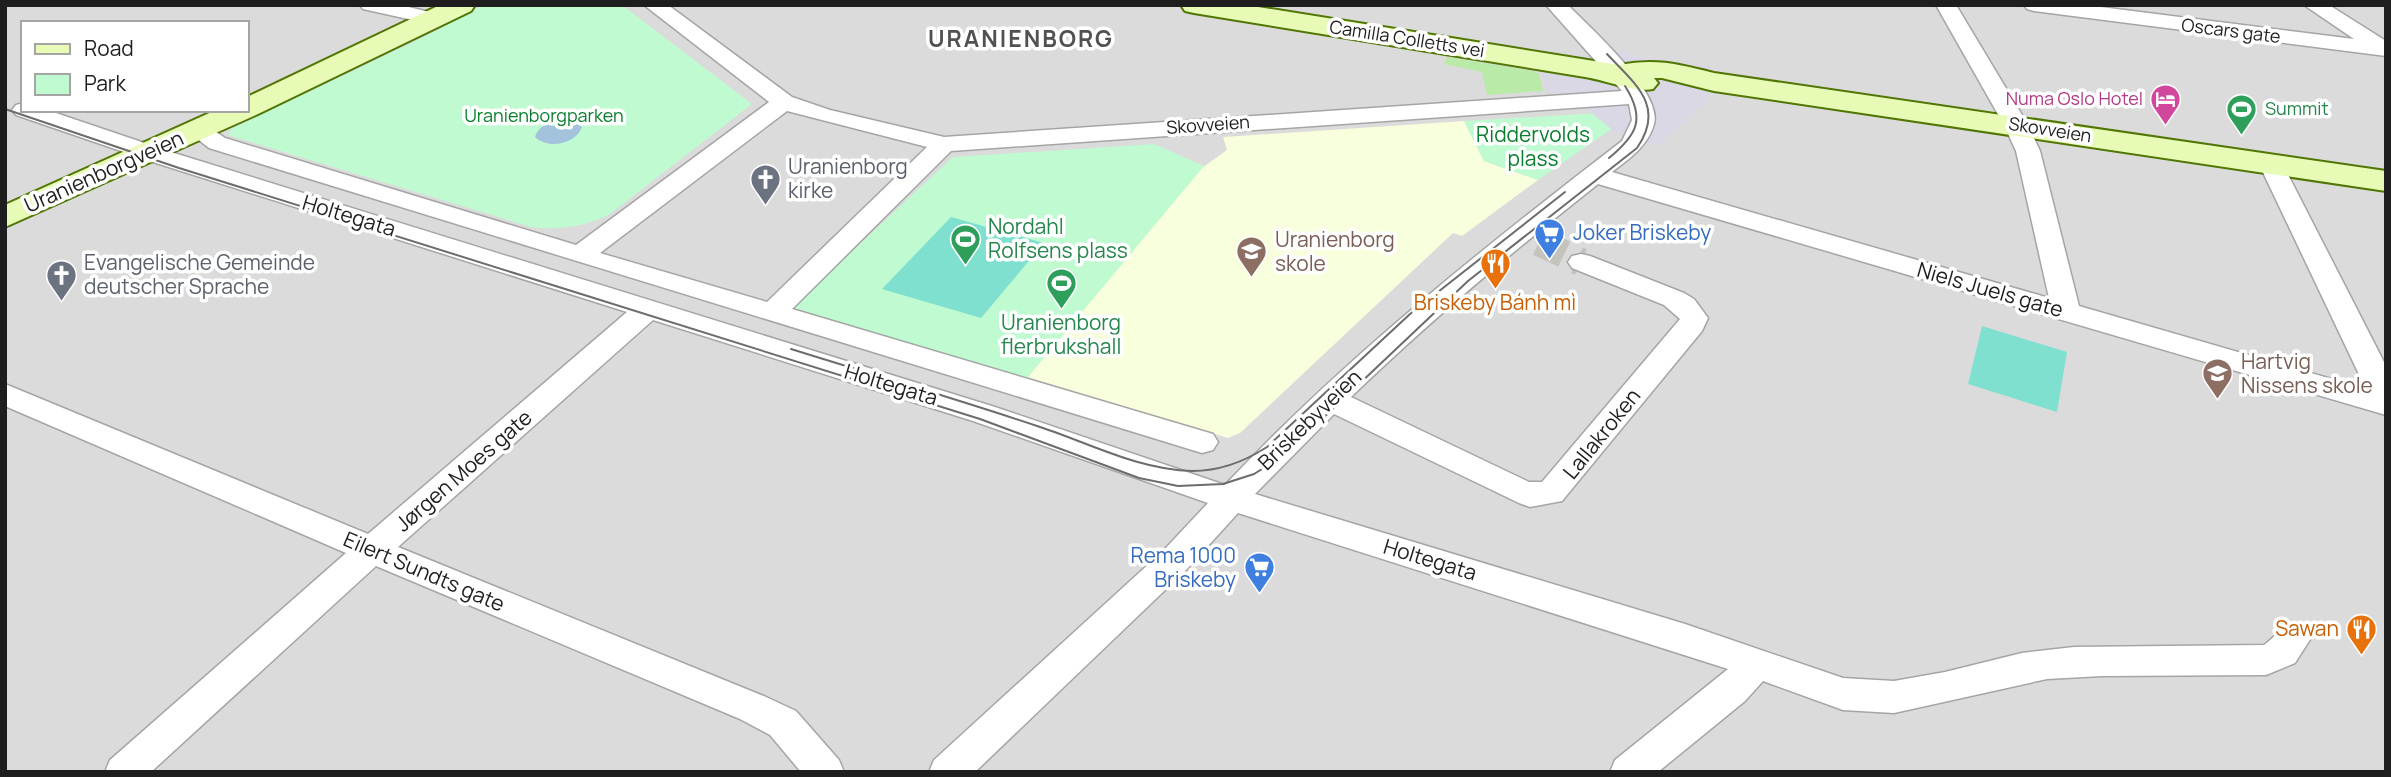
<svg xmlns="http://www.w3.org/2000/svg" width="2391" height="777" font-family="Manrope,sans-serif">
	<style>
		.residential { fill: #dcdbdb; fill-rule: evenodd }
		.education { fill: #f7ffdc }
		.grass { fill: #baeaa8 }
		.park { fill: #bffad1 }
		.pitch { fill: #80e0d0 }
		.plaza { fill: #dbd8e5 }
		.water { fill: #a3c3dd }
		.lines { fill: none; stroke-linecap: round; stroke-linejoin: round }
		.street-tunnel { stroke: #c5c4bc; stroke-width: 28; stroke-dasharray: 28 14; stroke-linecap: butt }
		.street-casing { stroke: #a5a5a5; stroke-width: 3 }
		.secondary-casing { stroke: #507603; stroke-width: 4 }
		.street { fill: #fff; fill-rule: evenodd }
		.secondary { fill: #e7fab6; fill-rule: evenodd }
		.tram { stroke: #6c6c6c; stroke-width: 2 }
		.labels { text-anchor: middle; stroke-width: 7; stroke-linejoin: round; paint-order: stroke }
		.far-street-label { font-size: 18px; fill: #1e1e1e; stroke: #fff }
		.far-hotel-label { font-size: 18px; fill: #b23c85; stroke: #fff; text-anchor: end }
		.far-leisure-label { font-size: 18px; fill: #27864d; stroke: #fff; text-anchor: start }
		.far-park-label { font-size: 18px; fill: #0a7e2e; stroke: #fff }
		.park-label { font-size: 21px; fill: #0a7e2e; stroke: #fff }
		.worship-label { font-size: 21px; fill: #5b616d; stroke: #fff; text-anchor: start }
		.street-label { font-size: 21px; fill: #1e1e1e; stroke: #fff }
		.leisure-label { font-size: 21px; fill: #27864d; stroke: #fff; text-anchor: start }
		.shop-label { font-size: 21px; fill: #366cbe; stroke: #fff; text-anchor: start }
		.education-label { font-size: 21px; fill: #785e54; stroke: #fff; text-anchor: start }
		.food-label { font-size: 21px; fill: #c56008; stroke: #fff }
		.far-district-label { font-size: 23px; font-weight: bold; letter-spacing: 2px; fill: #515151; stroke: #fff }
	</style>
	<rect width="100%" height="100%" fill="#efeee3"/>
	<path class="residential" d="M5,5H2386V772H5ZM23,23H247V110H23Z"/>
	<polygon class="education" points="1464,121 1484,161 1538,180 1462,236 1453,233 1240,433 1228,438 1028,377 1181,183 1227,150 1223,137"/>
	<polygon class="grass" points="1447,57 1533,71 1539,74 1543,91 1487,95 1482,72 1444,64"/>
	<g class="park">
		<path d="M483,5H622L752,104L610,214C588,226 556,231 531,227L228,135L231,129L245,122L432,33Z"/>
		<polygon points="1599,113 1613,128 1538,180 1484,161 1464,121"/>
		<polygon points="1154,144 1204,166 1027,378 790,309 953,157"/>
	</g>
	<g class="pitch">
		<polygon points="951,217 1044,243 981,318 882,289"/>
		<polygon points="1982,326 2067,352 2057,412 1968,384"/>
	</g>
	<polygon class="plaza" points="1625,51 1638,57 1710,66 1708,100 1658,146 1614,131 1586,109 1546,91 1541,72 1577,55"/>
	<path class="water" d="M570,120L582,127C576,144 548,150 535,137C539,123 556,120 570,120Z"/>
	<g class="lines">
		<polyline class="street-tunnel" points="1539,242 1581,262"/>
		<defs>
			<g id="street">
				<polygon points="360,5 400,5 442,15 445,19 442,23 435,25 363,9"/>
				<path d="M644,5H668L792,97L830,110L944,137L1622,91L1546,5H1568C1590,28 1663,92 1654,124C1648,146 1629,159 1612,172L2049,298L2016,151L2004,125L1936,5H1956L2028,125L2040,151L2079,306L2366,389L2259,164L2262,159L2271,157L2280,159L2386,366V415L1598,184C1512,252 1430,321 1351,397L1529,482H1542L1680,319L1664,305L1572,268L1568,262L1572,256L1581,254L1590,256L1684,293L1694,299L1708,318L1702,331L1562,501L1530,507L1519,503L1334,414L1255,494L1685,624L1843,678L1894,681L1945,672L2022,653L2074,647L2264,645C2282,633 2279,619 2306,628L2311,638L2295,663L2266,675L2102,676L2047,679L1894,713L1843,710L1763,681L1745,701L1658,772H1610L1615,760L1728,669L1238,513L1187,569L975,772H929L934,760L1163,551L1208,503L973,421L653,320L398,547L766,697L796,711L839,760L844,772H801L770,735L740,719L376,566L151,772H105L110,760L346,553L5,406V384L368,534L627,312L156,163L16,115L12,110L16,105L23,103V110H47L174,153L995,407L1225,485C1346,357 1483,248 1622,141L1632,120L1629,104L951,151L792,309L1213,434L1218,442L1213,450L1202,453L209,148L186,130L190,125H206L225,138L576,245L769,102ZM787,111L927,147L767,302L600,253Z"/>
				<polygon points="2024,5 2085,5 2354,39 2304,5 2329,5 2386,41 2386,56 2034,11 2027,9"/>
			</g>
			<g id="secondary">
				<polygon points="440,5 475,5 471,11 258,114 5,227 5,205 216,110 247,110 247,97"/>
				<path d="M1181,5H1246L1619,65C1656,58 1678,64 1714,73L2386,171V191L1714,91L1662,78H1654L1658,83L1653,89C1636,93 1605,80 1585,77L1194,13L1185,11Z"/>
			</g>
		</defs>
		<use href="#street" class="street-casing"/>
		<use href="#secondary" class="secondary-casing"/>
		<use href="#street" class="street"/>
		<use href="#secondary" class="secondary"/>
		<g class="tram">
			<path d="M5,109L179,168L980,419L1139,478L1178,486L1223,484L1254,474L1283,456L1468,281L1637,148C1666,106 1635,84 1607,54"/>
			<path d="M1609,158C1637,135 1646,119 1625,86"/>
			<path d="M791,349C874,375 957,399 1040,427C1089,443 1139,470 1192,471C1220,471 1244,462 1267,447L1410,314L1565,192"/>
		</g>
	</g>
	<defs>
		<symbol id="hotel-pin" viewBox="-11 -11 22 30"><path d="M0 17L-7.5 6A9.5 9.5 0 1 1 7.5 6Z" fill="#d1479c" stroke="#fff"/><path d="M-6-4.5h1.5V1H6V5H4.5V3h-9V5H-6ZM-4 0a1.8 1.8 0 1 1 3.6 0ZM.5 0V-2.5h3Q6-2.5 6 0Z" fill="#fff"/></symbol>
		<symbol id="stadium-pin" viewBox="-11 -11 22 30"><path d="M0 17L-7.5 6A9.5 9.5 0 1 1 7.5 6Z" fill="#2e9e5b" stroke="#fff"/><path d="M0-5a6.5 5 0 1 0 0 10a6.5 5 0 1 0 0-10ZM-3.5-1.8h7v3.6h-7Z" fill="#fff"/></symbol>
		<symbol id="church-pin" viewBox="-11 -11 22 30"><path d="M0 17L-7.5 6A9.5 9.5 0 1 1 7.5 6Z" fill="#6b7280" stroke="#fff"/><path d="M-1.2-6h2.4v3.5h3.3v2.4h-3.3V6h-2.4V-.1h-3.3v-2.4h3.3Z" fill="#fff"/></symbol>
		<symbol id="supermarket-pin" viewBox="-11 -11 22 30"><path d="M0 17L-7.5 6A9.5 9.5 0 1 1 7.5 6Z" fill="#3f7fe0" stroke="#fff"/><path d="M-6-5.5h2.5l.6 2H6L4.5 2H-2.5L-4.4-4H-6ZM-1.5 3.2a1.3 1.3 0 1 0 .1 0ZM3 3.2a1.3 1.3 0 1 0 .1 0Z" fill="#fff"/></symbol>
		<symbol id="school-pin" viewBox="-11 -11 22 30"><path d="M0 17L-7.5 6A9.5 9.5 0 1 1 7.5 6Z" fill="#8d6e63" stroke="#fff"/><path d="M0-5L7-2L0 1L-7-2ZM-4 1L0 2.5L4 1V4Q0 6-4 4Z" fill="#fff"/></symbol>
		<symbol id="restaurant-pin" viewBox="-11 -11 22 30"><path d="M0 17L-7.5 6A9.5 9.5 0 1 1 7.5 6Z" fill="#e8710a" stroke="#fff"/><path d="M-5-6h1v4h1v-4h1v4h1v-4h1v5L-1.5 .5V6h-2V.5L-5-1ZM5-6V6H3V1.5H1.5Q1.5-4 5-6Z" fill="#fff"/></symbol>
	</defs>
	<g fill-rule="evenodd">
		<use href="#hotel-pin" x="2148" y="82" width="35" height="47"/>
		<use href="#stadium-pin" x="2224" y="92" width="35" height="47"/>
		<use href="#church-pin" x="748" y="162" width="35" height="47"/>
		<use href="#supermarket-pin" x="1532" y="216" width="35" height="47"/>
		<use href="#stadium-pin" x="948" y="222" width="35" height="47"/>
		<use href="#school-pin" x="1234" y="234" width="35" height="47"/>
		<use href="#restaurant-pin" x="1478" y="246" width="35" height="47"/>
		<use href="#church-pin" x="44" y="258" width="35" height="47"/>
		<use href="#stadium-pin" x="1044" y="266" width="35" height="47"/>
		<use href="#school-pin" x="2200" y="356" width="35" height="47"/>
		<use href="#supermarket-pin" x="1242" y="550" width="35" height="47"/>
		<use href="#restaurant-pin" x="2344" y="612" width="35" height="47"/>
	</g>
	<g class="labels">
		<g class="far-street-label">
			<text transform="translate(2231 31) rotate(7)" y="6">Oscars gate</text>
			<text transform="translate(1407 39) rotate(9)" y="6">Camilla Colletts vei</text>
			<text transform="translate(1208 125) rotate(-4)" y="6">Skovveien</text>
			<text transform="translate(2050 130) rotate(9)" y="6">Skovveien</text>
		</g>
		<g class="far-hotel-label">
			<text x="2143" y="105">Numa Oslo Hotel</text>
		</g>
		<g class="far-leisure-label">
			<text x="2265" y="115">Summit</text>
		</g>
		<g class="far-park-label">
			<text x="544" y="122">Uranienborgparken</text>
		</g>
		<g class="park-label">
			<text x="1533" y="142">Riddervolds<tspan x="1533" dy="24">plass</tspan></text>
		</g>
		<g class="worship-label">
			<text x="788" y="174">Uranienborg<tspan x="788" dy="24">kirke</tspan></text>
			<text x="84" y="270">Evangelische Gemeinde<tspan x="84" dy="24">deutscher Sprache</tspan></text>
		</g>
		<g class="street-label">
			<text transform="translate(104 172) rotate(-24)" y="7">Uranienborgveien</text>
			<text transform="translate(349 216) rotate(17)" y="7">Holtegata</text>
			<text transform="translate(1990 290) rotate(16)" y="7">Niels Juels gate</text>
			<text transform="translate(891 385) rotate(17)" y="7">Holtegata</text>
			<text transform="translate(1310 420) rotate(-44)" y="7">Briskebyveien</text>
			<text transform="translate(1602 434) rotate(-51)" y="7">Lallakroken</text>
			<text transform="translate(464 471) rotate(-41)" y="7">Jørgen Moes gate</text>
			<text transform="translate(1430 560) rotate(17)" y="7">Holtegata</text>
			<text transform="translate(424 572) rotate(23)" y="7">Eilert Sundts gate</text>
		</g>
		<g class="leisure-label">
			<text x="988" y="234">Nordahl<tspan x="988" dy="24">Rolfsens plass</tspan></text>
			<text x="1061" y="330" text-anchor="middle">Uranienborg<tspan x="1061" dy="24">flerbrukshall</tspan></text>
		</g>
		<g class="shop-label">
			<text x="1573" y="240">Joker Briskeby</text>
			<text x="1236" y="563" text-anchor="end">Rema 1000<tspan x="1236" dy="24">Briskeby</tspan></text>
		</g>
		<g class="education-label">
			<text x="1275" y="247">Uranienborg<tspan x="1275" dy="24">skole</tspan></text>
			<text x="2241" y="369">Hartvig<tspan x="2241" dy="24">Nissens skole</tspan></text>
		</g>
		<g class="food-label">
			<text x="1495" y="310">Briskeby Bánh mì</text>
			<text x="2339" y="636" text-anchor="end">Sawan</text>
		</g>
		<g class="far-district-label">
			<text x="1021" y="47">URANIENBORG</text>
		</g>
	</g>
	<rect width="2391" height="777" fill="none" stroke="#1e1e1e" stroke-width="14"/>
	<rect x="21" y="21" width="228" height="91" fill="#ffffff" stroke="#a5a5a5" stroke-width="2"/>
	<rect x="35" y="44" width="35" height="10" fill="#e7fab6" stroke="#a5a5a5" stroke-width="2"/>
	<text x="84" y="56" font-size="21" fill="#1e1e1e">Road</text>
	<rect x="35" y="74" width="35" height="21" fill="#bffad1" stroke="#a5a5a5" stroke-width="2"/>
	<text x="84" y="91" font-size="21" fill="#1e1e1e">Park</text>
</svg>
